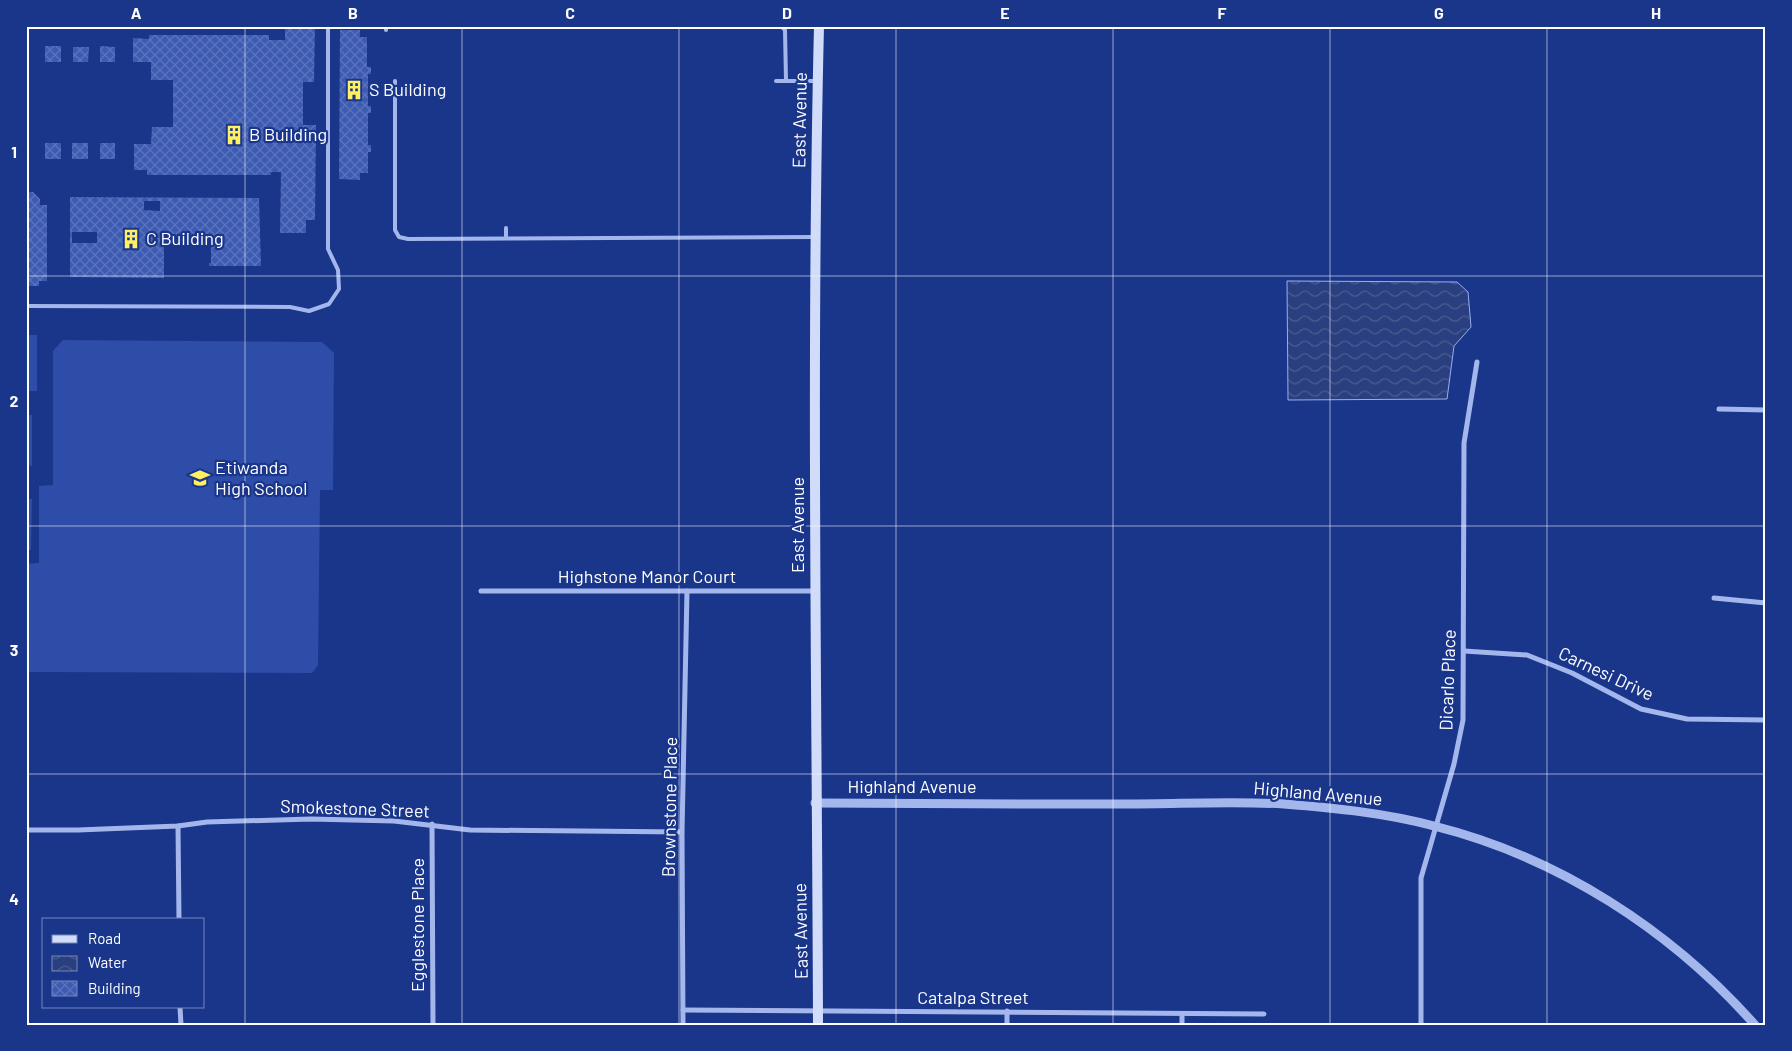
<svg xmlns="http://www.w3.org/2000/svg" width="1792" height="1051" viewBox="0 0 1792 1051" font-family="Barlow,sans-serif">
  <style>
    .pitch { fill: #2d4da9 }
    .water { fill: url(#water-waves); stroke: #97aff0 }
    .building { fill: url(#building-cross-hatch); fill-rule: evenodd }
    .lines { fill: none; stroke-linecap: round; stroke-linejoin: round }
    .service { stroke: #a4b7ed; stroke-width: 4 }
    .minor { stroke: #a4b7ed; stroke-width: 5 }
    .tertiary { stroke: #a4b7ed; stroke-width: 9 }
    .secondary { stroke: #d1dbfa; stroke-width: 10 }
    .grid { fill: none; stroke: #fff; stroke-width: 1; stroke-opacity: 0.55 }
    .labels { text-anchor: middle; stroke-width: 4.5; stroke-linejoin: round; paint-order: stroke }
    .poi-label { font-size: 18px; fill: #fff; stroke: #1a368b; text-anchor: start }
    .street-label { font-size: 18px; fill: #fff; stroke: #1a368b }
    .neatline { fill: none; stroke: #fff; stroke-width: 2 }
    .grid-label { font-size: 16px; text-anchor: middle; font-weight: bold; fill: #fff }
  </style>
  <defs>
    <pattern id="water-waves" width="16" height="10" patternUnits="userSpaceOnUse" patternTransform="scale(1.25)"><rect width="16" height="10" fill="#2a3f7f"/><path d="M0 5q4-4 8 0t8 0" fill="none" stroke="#4a5c92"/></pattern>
    <pattern id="building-cross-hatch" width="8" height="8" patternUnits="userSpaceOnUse" patternTransform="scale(1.25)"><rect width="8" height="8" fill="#3e5bb2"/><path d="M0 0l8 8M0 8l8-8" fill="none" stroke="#5b74be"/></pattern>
  </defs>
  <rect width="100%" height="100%" fill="#1a368b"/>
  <g class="pitch">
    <rect x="26" y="335" width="11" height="56"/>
    <path d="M63 340 322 342 334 353 333 490H320L318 665 312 673 26 672V564L39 563V486L53 485V351Z"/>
    <path d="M26 415H32V466L26 465Z"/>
    <path d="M26 499H32L31 550H26Z"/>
  </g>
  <path class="water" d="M1287 281 1457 282 1468 292 1471 327 1454 346 1447 399 1288 400Z"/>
  <g class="building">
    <path d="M285 26H315L314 82H303V125H316L315 220H306V233H280L281 172H271V175H147V170H134V144H151L152 127H173V80H151V62H133V38L149 39V35H269V40H285Z"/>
    <path d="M340 30H360V37H367V67H371V74H368V106H371V113H368V145H371V152H368V173H360V180L339 179Z"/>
    <rect x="45" y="46" width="16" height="16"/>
    <path d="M100 46 115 47V62H100Z"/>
    <path d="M73 47H89L88 62H73Z"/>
    <rect x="45" y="143" width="16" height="16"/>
    <rect x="72" y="143" width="16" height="16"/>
    <rect x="100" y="143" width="15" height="16"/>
    <path d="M26 192H33L40 199V205H47V281H39V286H26Z"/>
    <path d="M70 197 259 198 261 266H209V263H211V236H164V278L70 277ZM144 201H160V211L144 210ZM72 232H97V243H72Z"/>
  </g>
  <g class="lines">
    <g class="service">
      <path d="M386 26V30"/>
      <path d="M781 26 785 30 786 81H816"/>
      <path d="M395 81V230L399 237 408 239 815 237"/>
      <path d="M776 81H786"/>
      <path d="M506 228V238"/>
      <path d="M26 306 290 307 309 311 329 304 339 289 338 270 328 249V26"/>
    </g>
    <g class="minor">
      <path d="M1719 409 1766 410"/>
      <path d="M481 591H814"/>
      <path d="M1714 598 1766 603"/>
      <path d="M1464 651 1527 655 1572 673 1641 709 1687 719 1766 720"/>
      <path d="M432 824 433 1025"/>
      <path d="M178 826 179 920"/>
      <path d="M26 830H78L178 826 207 822 311 819 394 821 470 830 682 832"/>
      <path d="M180 1007 181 1025"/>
      <path d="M683 1010 1264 1014"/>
      <path d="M683 1025 682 832 687 591"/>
      <path d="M1007 1025V1011"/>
      <path d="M1182 1025V1014"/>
      <path d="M1421 1025V878L1454 764 1463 720 1464 443 1477 362"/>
    </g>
    <path class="tertiary" d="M815 803C919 804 1024 804 1128 804 1180 804 1233 801 1284 804 1334 808 1386 813 1434 826 1558 857 1671 930 1755 1025"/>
    <path class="secondary" d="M818 1025C817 692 811 359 819 26"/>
  </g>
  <path class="grid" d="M245 26V1025M462 26V1025M679 26V1025M896 26V1025M1113 26V1025M1330 26V1025M1547 26V1025M26 276H1766M26 526H1766M26 774H1766"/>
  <defs>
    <symbol id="building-bare" viewBox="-9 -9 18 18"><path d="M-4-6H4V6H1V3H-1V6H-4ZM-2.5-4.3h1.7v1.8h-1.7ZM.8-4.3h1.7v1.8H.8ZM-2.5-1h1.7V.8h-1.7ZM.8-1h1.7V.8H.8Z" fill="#fff061" stroke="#1a368b" stroke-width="2.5" paint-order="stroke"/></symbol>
    <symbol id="school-bare" viewBox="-9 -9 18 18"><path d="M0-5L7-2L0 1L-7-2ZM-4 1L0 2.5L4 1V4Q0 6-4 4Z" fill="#fff061" stroke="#1a368b" stroke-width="2.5" paint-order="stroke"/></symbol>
  </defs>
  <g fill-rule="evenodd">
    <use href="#building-bare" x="340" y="76" width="28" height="28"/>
    <use href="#building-bare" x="220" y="121" width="28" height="28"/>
    <use href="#building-bare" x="117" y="225" width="28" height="28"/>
    <use href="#school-bare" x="186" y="464" width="28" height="28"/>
  </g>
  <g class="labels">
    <g class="poi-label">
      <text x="369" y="96">S Building</text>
      <text x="249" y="141">B Building</text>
      <text x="146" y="245">C Building</text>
      <text x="215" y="474">Etiwanda<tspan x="215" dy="21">High School</tspan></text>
    </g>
    <g class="street-label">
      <text transform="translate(800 120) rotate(-89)" y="6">East Avenue</text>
      <text transform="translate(798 525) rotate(-90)" y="6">East Avenue</text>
      <text x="647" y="583">Highstone Manor Court</text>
      <text transform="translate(1606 674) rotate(25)" y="6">Carnesi Drive</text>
      <text transform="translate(1448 680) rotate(-88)" y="6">Dicarlo Place</text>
      <text x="912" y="793">Highland Avenue</text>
      <text transform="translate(1318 794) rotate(5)" y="6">Highland Avenue</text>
      <text transform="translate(670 807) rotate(-89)" y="6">Brownstone Place</text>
      <text transform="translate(355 809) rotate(2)" y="6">Smokestone Street</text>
      <text transform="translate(418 925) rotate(-90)" y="6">Egglestone Place</text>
      <text transform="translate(801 931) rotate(-91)" y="6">East Avenue</text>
      <text x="973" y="1004">Catalpa Street</text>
    </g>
  </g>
  <rect width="1792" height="1051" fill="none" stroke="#1a368b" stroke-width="55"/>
  <rect x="42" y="918" width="162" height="90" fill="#1a368b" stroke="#7686b9"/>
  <rect x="52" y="935" width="25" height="8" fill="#d1dbfa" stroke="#7686b9"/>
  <text x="88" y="944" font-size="15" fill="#ffffff">Road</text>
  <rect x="52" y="956" width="25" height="15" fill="url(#water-waves)" stroke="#7686b9"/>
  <text x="88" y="968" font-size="15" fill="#ffffff">Water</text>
  <rect x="52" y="981" width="25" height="15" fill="url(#building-cross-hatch)" stroke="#7686b9"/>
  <text x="88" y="994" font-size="15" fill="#ffffff">Building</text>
  <rect x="28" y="28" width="1736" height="996" class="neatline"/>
  <g class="grid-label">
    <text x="136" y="19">A</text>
    <text x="353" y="19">B</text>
    <text x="570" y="19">C</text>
    <text x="787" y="19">D</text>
    <text x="1005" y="19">E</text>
    <text x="1222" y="19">F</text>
    <text x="1439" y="19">G</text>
    <text x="1656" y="19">H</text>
    <text x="14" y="158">1</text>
    <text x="14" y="407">2</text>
    <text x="14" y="656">3</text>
    <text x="14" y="905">4</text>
  </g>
</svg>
